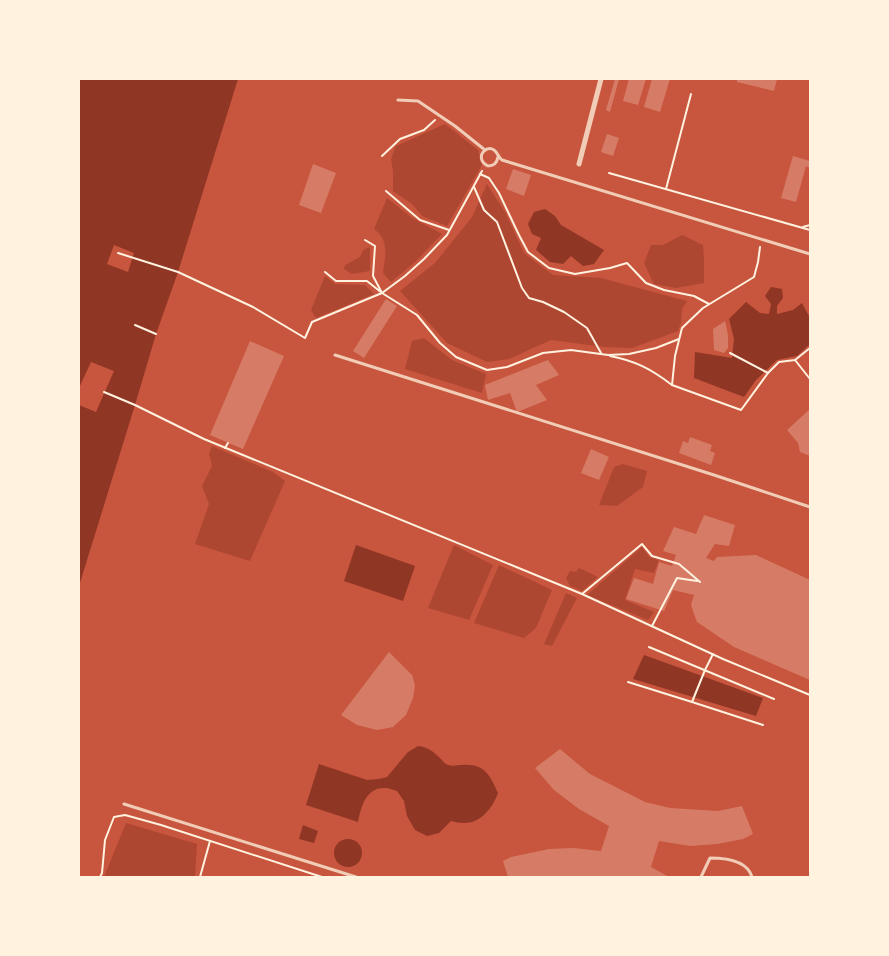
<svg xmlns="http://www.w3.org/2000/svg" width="889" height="956" viewBox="0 0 889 956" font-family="'PT Sans Narrow',sans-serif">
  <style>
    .green { fill: #ae4732 }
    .water { fill: #8f3625 }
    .pier { fill: #c8553d }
    .building { fill: #d67c66 }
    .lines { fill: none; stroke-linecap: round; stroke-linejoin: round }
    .path { stroke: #fff3e0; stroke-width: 2 }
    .service { stroke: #f1ccb7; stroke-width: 3 }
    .minor { stroke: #f1ccb7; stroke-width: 5 }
  </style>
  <rect width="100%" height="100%" fill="#c8553d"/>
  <g class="green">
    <path d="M445 124 478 150 482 165 447 226 422 216 412 204 393 191V171L391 159 396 146Z"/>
    <path d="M487 184 505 212 524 253 553 275 601 278 687 301 682 309 681 323 678 331 632 348 604 347 551 340 509 359 487 362 447 343 400 291 435 263 472 217Z"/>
    <path d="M387 198 411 217 442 234 415 262 391 282 383 273C385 257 390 240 374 229Z"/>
    <path d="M682 235 703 245 704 260V283L676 288 654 284 644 263 651 245H663Z"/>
    <path d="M370 247V271L352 274 344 269 345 265 360 257 363 250Z"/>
    <path d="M325 276 335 284 365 285 374 294 316 318 311 310Z"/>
    <path d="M424 338 452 360 486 374 482 393 405 369 412 341Z"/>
    <path d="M212 446 273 472 285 481 250 561 195 544 209 504 202 486 212 466 209 454Z"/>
    <path d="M623 464 647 471 643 487 617 506 599 505 614 467Z"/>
    <path d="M454 545 493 565 469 620 428 608Z"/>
    <path d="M642 547 649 557 659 560 654 573 635 569 625 600 654 612 648 620 587 595Z"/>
    <path d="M499 565 552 590 536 628 524 638 474 623Z"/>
    <path d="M579 568 598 577 582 591 570 586 566 578 570 571 576 572Z"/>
    <path d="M566 593 577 598 552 646 544 644Z"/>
    <path d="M126 823 197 844 195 877H104Z"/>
  </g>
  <g class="water">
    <path d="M79 79H238L178 272 156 334 135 405 79 586Z"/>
    <path d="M545 209 555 216 561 225 604 250 594 264 583 266 571 256 563 264 550 262 536 250 541 238 532 234 528 224 534 212Z"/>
    <path d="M771 287 782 289 783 298 777 306V314L793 310 802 303 810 318V344L797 356 777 360 756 380 744 397 694 378 695 352 732 358 734 339 729 319 746 302 760 313 769 314 771 304 765 296Z"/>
    <path d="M356 545 415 566 403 601 344 581Z"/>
    <path d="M644 655 763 698 756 716 633 679Z"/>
    <path d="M418 746C428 747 434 752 441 759 443 761 444 763 446 764 451 767 457 765 462 765 484 763 490 775 498 793 493 807 481 824 463 823 459 823 455 822 451 821L439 833 427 836 415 830 407 816 404 801 397 791C393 790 389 788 385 788 366 787 361 807 358 822L306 805 319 764 367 780 379 779 387 777 408 752Z"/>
    <path d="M303 825 318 831 314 843 299 839Z"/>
    <circle cx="348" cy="853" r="14"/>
  </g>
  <g class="pier">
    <path d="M114 245 134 253 128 272 107 264Z"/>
    <path d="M91 362 114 371 96 412 79 405V388Z"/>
  </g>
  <g class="building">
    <path d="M615 79H619L610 112 606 110Z"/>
    <path d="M629 79H646L638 105 623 101Z"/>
    <path d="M652 79H670L660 112 644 107Z"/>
    <path d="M737 79H777L774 91 737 82Z"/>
    <path d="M607 134 619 138 613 156 601 152Z"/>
    <path d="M793 156 810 161V168L806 166 796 202 781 198Z"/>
    <path d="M313 164 336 173 321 213 299 205Z"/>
    <path d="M513 169 531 175 524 196 506 189Z"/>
    <path d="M386 299 397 306 364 358 353 351Z"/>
    <path d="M725 321 728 335V348L724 353 714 350 713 329Z"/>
    <path d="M250 341 284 356 243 449 210 435Z"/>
    <path d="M548 360 559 375 536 385 547 400 517 412 510 393 488 400 485 385Z"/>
    <path d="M810 409V456L800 452 798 443 787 430Z"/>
    <path d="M690 437 712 445 710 451 715 453 711 465 679 453 683 441 688 443Z"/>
    <path d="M591 449 609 457 599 480 581 473Z"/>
    <path d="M704 515 735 525 729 546 715 544 706 558 714 561 717 557 756 555 810 580V680L734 647 697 622 691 605 694 595 673 590 664 611 626 599 634 578 653 584 659 562 672 566 676 555 663 551 674 527 696 534Z"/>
    <path d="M389 652 412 675 415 685 413 698 406 715 393 727 377 730 357 725 341 715Z"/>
    <path d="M560 749 590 774 645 802 670 808 718 811 742 806 753 834 743 839 717 844 690 846 659 841 651 867 669 877H508L503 861 511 857 549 849 574 848 601 851 609 826 579 809 554 790 535 768Z"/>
  </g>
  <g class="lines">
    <g class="path">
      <path d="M382 156 400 139 424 130 435 120"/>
      <path d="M609 173 810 230"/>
      <path d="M480 174 489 178 499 193 519 235 528 252 549 268 575 274 610 268 627 263 646 283 664 290 694 296 709 304"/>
      <path d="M474 187 484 210 497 222 522 288 529 298 543 302 564 312 587 328 601 353"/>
      <path d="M666 189 691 94"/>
      <path d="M386 191 420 220 449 230"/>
      <path d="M803 227 810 225"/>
      <path d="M760 247 758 262 754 277 703 308 682 328 675 356 672 385 741 410 768 373 779 362 795 360 810 348"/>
      <path d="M118 253 178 272 253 307 305 338 312 322 382 293 405 276 424 259 447 235 482 171"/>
      <path d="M325 272 336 281H367L382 293 373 276 375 246 365 240"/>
      <path d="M382 293 417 315 440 343 456 357 487 370 507 367 543 353 571 350 608 355 629 354 656 348 679 339"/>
      <path d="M135 325 156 334"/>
      <path d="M730 353 768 373"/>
      <path d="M610 356C636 361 651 369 672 385"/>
      <path d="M795 360 810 379"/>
      <path d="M104 392 135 405 204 439 582 594 642 544 652 556 679 564 700 582"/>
      <path d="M225 448 228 443"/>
      <path d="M582 594 723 659 810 695"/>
      <path d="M652 626 677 578 697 581"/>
      <path d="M649 647 774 699"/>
      <path d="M628 682 692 702 763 725"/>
      <path d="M692 702 705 670 713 654"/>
      <path d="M100 877 102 873 105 840 114 817 125 815 161 825 322 877"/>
      <path d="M200 877 210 841"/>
    </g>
    <g class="service">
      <path d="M398 100 418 101 455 126 485 150"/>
      <path d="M498 157C497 163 494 166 488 166 474 159 485 144 494 150 498 153 498 157 502 160L810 254"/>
      <path d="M335 355 714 475 810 507"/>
      <path d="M124 804 356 877"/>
      <path d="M701 877 710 858C725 858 747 860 752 877"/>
    </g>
    <path class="minor" d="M579 164 601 79"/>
  </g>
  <rect width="889" height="956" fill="none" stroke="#fff3e0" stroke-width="160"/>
</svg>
